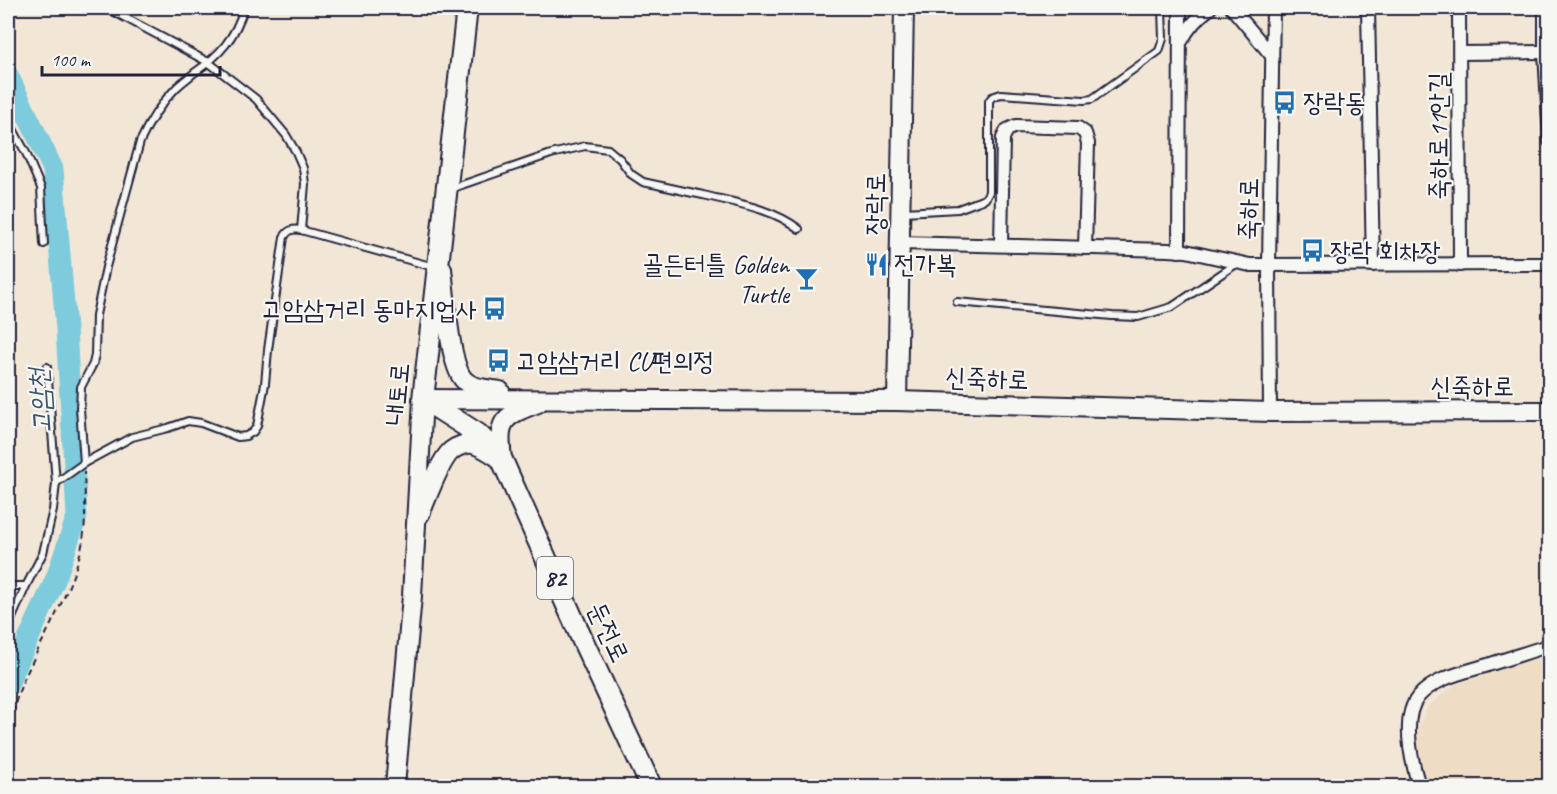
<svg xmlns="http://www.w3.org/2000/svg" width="1557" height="794" viewBox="0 0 1557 794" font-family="Caveat,'Poor Story',sans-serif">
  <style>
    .built { fill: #efdcc4 }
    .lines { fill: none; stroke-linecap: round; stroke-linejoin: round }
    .river { stroke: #7ecbdd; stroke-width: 21 }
    .lane-casing { stroke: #22223b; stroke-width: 10 }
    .street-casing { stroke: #22223b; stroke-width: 16 }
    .secondary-casing { stroke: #22223b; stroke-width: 22 }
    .primary-casing { stroke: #22223b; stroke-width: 24 }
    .path { stroke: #22223b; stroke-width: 2; stroke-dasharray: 6 4.5; stroke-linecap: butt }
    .lane { stroke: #f6f6f2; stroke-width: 6 }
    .street { stroke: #f6f6f2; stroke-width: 12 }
    .secondary { stroke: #f6f6f2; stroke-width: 18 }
    .primary { stroke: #f6f6f2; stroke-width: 20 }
    .labels { text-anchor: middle; stroke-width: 4.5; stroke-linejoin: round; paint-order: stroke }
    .shield { fill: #f6f6f2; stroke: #626272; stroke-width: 1.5 }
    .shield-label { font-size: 24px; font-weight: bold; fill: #22223b }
    .poi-label { font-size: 26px; fill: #22223b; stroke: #f6f6f2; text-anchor: start }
    .street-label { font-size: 26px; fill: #22223b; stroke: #f6f6f2 }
    .water-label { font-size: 27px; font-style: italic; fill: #3e556c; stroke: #f6f6f2 }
  </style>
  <rect width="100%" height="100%" fill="#f2e7d7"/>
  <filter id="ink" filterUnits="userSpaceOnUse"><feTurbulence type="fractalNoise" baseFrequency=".0167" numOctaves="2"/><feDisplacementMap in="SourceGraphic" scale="12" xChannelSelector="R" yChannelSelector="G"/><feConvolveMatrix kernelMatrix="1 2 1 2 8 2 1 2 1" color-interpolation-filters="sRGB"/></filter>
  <g filter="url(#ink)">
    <path class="built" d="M1549 655V786H1423L1418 758V729L1428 706 1456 684Z"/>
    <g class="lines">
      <path class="river" d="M8 75 53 169 66 329 77 516 56 578 8 684"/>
      <defs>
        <g id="lane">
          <path d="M8 120 26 153 41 188 44 244"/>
          <path d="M450 189 551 154 585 146 608 149 620 159 631 174 643 182C663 186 683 191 703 195 735 203 772 208 799 229"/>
          <path d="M904 212 958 209 985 199 989 192V101L992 97 1001 94 1084 100 1092 99 1159 51 1163 39 1162 8"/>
          <path d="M301 230 434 267"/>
          <path d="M957 302 1112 316 1138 317 1172 307 1236 264"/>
          <path d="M84 463 80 408 81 387 93 364 95 355 96 315 106 267 140 142C149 122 160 104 176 88 182 82 188 78 194 73 220 55 235 38 244 8"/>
          <path d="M56 483 84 463 132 437 168 428 188 421 201 423 238 437 246 436 253 432 257 426 265 384 268 350 284 237C289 229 293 229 301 230L305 184 303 168 296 152 286 135 256 99 208 62 107 8"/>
          <path d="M8 586H26L43 553 53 510 56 483 47 367"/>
          <path d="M8 627 26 586"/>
        </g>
        <g id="street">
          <path d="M1232 8 1272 56"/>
          <path d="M1368 8 1373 265"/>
          <path d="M1459 8 1460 265"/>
          <path d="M1545 8V52L1550 141"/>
          <path d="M1182 40C1189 26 1198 17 1210 8"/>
          <path d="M1460 53 1545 52"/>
          <path d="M900 243 1168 250 1186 251 1250 265 1550 264"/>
          <path d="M1001 245 1003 138 1007 130 1016 126 1078 128 1085 133 1088 143 1085 248"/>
          <path d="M1179 251 1180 8"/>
          <path d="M1270 412 1269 265 1273 8"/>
          <path d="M1419 786C1412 763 1401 718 1418 697 1434 678 1465 672 1488 665 1509 658 1529 652 1550 645"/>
        </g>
        <g id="secondary">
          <path d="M442 269C445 292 449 365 464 380 472 389 488 389 500 391"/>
          <path d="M897 401 904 8"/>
          <path d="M420 514C427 498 439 462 451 451 457 446 466 443 473 444 484 447 493 454 502 460 498 421 500 417 538 403"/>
          <path d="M395 786 412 596 423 399 897 401 1270 412 1550 411"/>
        </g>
        <path id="primary" d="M467 8 423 399 478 434 489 445 502 460 582 639 651 786"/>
      </defs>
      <use href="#lane" class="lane-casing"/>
      <use href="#street" class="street-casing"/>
      <use href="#secondary" class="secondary-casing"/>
      <use href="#primary" class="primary-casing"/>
      <path class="path" d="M13 786C10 760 9 730 15 705 19 687 28 671 36 654 53 620 72 586 81 550 87 525 85 497 84 472"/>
      <use href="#lane" class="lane"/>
      <use href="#street" class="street"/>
      <use href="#secondary" class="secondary"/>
      <use href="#primary" class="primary"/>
    </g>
  </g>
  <defs>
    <symbol id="bus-bare" viewBox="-9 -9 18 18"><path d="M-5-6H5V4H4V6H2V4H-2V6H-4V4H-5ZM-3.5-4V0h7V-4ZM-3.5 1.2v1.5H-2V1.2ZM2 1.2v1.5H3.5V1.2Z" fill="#1f6fb2" stroke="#f6f6f2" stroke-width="2.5" paint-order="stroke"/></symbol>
    <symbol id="restaurant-bare" viewBox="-9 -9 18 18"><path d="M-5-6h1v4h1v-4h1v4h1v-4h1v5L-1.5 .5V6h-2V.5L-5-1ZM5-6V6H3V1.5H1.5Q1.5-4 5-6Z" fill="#1f6fb2" stroke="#f6f6f2" stroke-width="2.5" paint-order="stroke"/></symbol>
    <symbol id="bar-bare" viewBox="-9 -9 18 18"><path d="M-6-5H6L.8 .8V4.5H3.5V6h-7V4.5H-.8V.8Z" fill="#1f6fb2" stroke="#f6f6f2" stroke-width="2.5" paint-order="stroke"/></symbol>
  </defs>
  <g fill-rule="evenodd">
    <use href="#bus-bare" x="1268" y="86" width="33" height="33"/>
    <use href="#bus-bare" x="1296" y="234" width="33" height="33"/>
    <use href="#restaurant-bare" x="860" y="248" width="33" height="33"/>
    <use href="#bar-bare" x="790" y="262" width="33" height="33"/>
    <use href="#bus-bare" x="478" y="292" width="33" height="33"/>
    <use href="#bus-bare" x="482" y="344" width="33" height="33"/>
  </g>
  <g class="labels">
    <rect class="shield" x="537" y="557" width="36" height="42" rx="4.5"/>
    <g class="shield-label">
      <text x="555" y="586">82</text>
    </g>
    <g class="poi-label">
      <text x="1303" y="111">장락동</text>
      <text x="1330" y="260">장락 회차장</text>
      <text x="789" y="273" text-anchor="end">골든터틀 Golden<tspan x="789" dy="30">Turtle</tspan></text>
      <text x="894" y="273">전가복</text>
      <text x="477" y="318" text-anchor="end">고암삼거리 동마지업사</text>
      <text x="516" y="370">고암삼거리 CU편의정</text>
    </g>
    <g class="street-label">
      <text transform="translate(1438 136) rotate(-90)" y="9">죽하로11안길</text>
      <text transform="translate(875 204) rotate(-89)" y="9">장락로</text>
      <text transform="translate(1248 209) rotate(-89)" y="9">죽하로</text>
      <text transform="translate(987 378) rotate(2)" y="9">신죽하로</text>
      <text x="1472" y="395">신죽하로</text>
      <text transform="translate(397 394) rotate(-85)" y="9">내토로</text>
      <text transform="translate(609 632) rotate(65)" y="9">둔전로</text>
    </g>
    <g class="water-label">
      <text transform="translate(40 401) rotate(-94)" y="9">고암천</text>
    </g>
  </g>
  <rect width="1557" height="794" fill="none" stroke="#f6f6f2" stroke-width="30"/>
  <rect x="15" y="15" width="1527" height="764" fill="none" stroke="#22223b" stroke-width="2" filter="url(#ink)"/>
  <path d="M42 66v9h178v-9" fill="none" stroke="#22223b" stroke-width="3"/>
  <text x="51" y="66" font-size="18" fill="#22223b" stroke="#f6f6f2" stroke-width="4.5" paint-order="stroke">100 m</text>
</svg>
